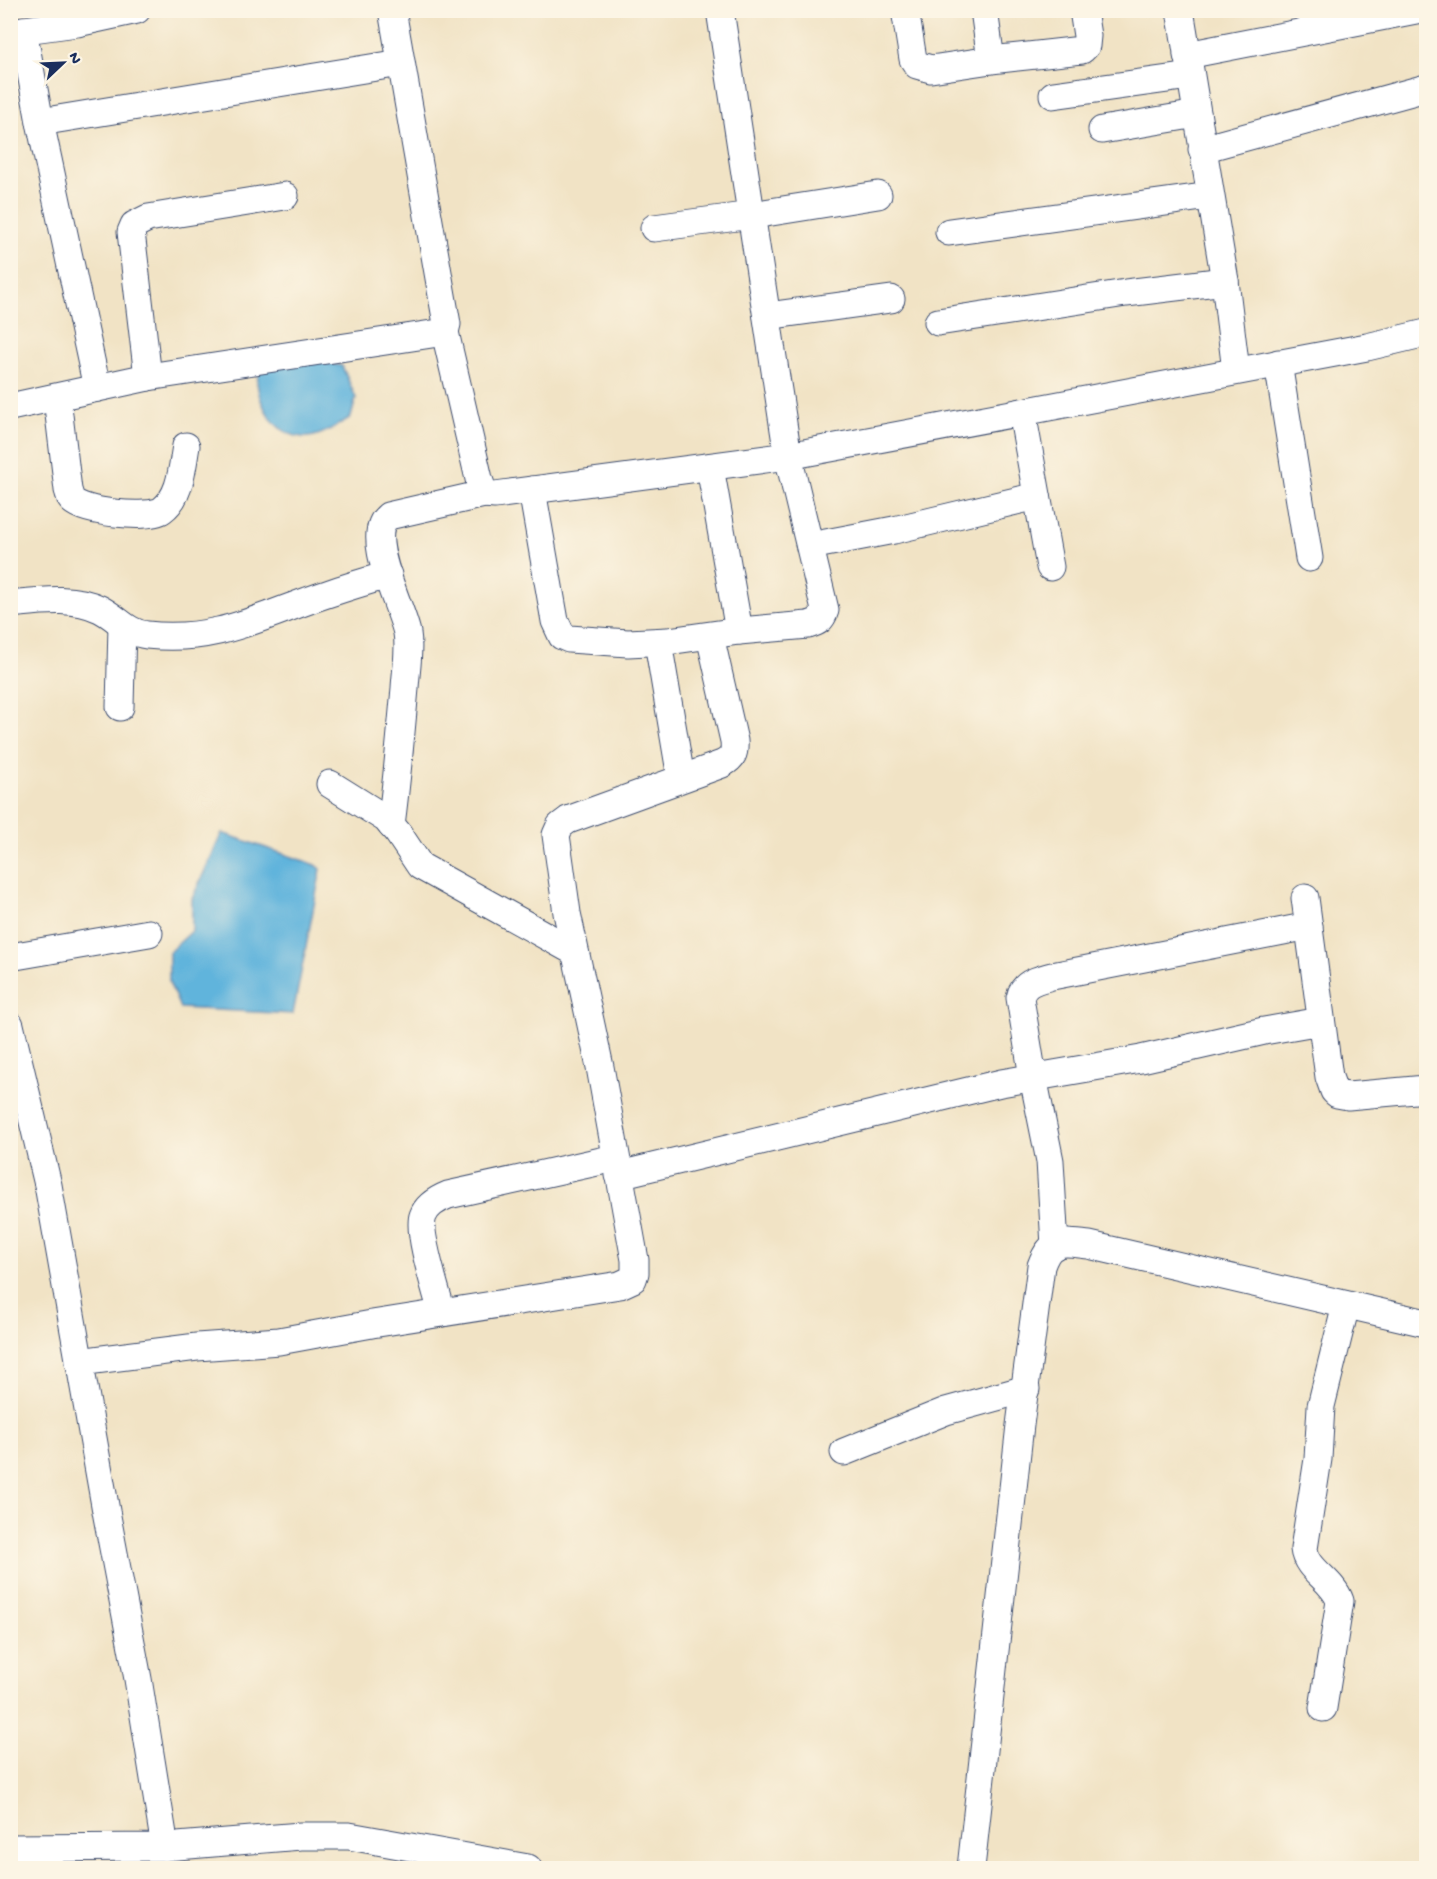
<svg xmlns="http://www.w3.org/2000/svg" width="1437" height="1879" viewBox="0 0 1437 1879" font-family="'Gochi Hand',sans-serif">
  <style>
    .water { fill: #61b4dc; stroke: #3e729d; stroke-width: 1.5 }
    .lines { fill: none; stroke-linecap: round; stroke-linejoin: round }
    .minor-casing { stroke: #3b4a6d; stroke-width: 29 }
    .minor { stroke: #fff; stroke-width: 27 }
  </style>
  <rect width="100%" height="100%" fill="#fcf5e5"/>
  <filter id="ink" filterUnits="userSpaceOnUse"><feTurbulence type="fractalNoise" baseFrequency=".0167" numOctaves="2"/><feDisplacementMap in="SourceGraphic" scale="12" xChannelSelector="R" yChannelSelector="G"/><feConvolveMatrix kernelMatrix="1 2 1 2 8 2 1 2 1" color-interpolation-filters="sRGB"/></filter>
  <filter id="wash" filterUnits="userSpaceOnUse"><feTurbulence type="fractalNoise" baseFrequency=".008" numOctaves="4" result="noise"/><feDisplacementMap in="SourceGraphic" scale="24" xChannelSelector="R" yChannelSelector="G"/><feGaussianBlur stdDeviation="1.35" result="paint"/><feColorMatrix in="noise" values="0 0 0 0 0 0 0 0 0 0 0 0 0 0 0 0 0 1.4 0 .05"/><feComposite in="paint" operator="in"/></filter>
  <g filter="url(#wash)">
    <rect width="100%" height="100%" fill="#f1e3c5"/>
    <g class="water">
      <path d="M300 357 342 366 356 398 351 417C339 424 318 439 303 437 276 435 260 408 257 383 257 378 260 371 262 365Z"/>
      <path d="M222 833 316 865 321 869 293 1014 180 1008 169 982V952L192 931V899Z"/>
    </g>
  </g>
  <g filter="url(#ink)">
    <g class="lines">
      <defs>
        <g id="minor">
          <path d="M905 10 913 59 917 65 931 69 991 60 1082 50 1086 46 1087 36 1083 10"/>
          <path d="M984 10 991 60"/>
          <path d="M1180 10 1225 281 1236 371"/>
          <path d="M23 30 40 122 97 388"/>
          <path d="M10 32 77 23 137 10"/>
          <path d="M1187 55 1416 10"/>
          <path d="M1053 95 1190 76"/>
          <path d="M40 122 401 63"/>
          <path d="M1102 130 1197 114"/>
          <path d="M1202 149 1426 88"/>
          <path d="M654 228 752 215 878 195"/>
          <path d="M949 232 1210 196"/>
          <path d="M767 316 891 299"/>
          <path d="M938 322 1126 293 1225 281"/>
          <path d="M445 332 479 479 484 494 495 495 788 456 1367 347 1426 333"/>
          <path d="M1278 363 1309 558"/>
          <path d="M148 377 131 232 134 225 148 218 285 196"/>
          <path d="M57 398 68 490C69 493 70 497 71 499 80 513 150 519 162 510 181 496 182 468 186 446"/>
          <path d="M10 407 148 377 445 332 447 324 392 10"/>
          <path d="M1022 412 1050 567"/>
          <path d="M710 467 739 631"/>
          <path d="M532 490 555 621 562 636 569 639 628 643 668 641 739 631 808 625C818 622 822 620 825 610L788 456 720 10"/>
          <path d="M810 546 894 530 1037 496"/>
          <path d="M10 604C41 601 72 596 100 609 118 618 127 633 147 635 217 643 263 615 327 594 347 587 367 581 388 575"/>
          <path d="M658 642 681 778"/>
          <path d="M120 707 122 625"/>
          <path d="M330 784 386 819 398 833 420 866 575 952"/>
          <path d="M391 825C397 779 401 734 405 688 406 670 410 650 407 633 402 607 363 536 388 516L484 494"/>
          <path d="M1305 898 1329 1077 1334 1091 1337 1094 1348 1096 1426 1089"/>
          <path d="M10 957 149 933"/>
          <path d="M10 1025 48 1185 106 1511 138 1679 165 1847"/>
          <path d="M619 1175 1001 1083 1141 1059 1264 1031 1321 1021"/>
          <path d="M1055 1246 1050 1161 1033 1077 1020 998C1023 982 1038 980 1052 976L1309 926"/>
          <path d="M442 1313C437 1293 417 1232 423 1216 427 1205 438 1199 448 1195L615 1158"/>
          <path d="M79 1362 197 1347 279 1341 372 1324 620 1285 633 1279 635 1273V1260L600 1067 567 913 556 835 560 826 568 820 722 764C733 758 735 753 734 741L710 636"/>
          <path d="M844 1452 946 1411 1026 1389"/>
          <path d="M1323 1708 1340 1601C1333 1580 1306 1570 1304 1549L1318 1459 1321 1406 1346 1305"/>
          <path d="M10 1848 165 1847 301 1836H349L528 1868"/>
          <path d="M971 1868 1020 1425 1041 1266C1051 1238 1062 1242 1089 1245L1426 1323"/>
        </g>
      </defs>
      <use href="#minor" class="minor-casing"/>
      <use href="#minor" class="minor"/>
    </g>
  </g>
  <rect width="1437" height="1879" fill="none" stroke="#fcf5e5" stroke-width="36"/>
  <g transform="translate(63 63) rotate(67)" stroke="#fcf5e5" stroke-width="4.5" paint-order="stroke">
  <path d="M0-4.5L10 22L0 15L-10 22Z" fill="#1b2f5e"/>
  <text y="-9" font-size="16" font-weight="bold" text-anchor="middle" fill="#1b2f5e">N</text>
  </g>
</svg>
